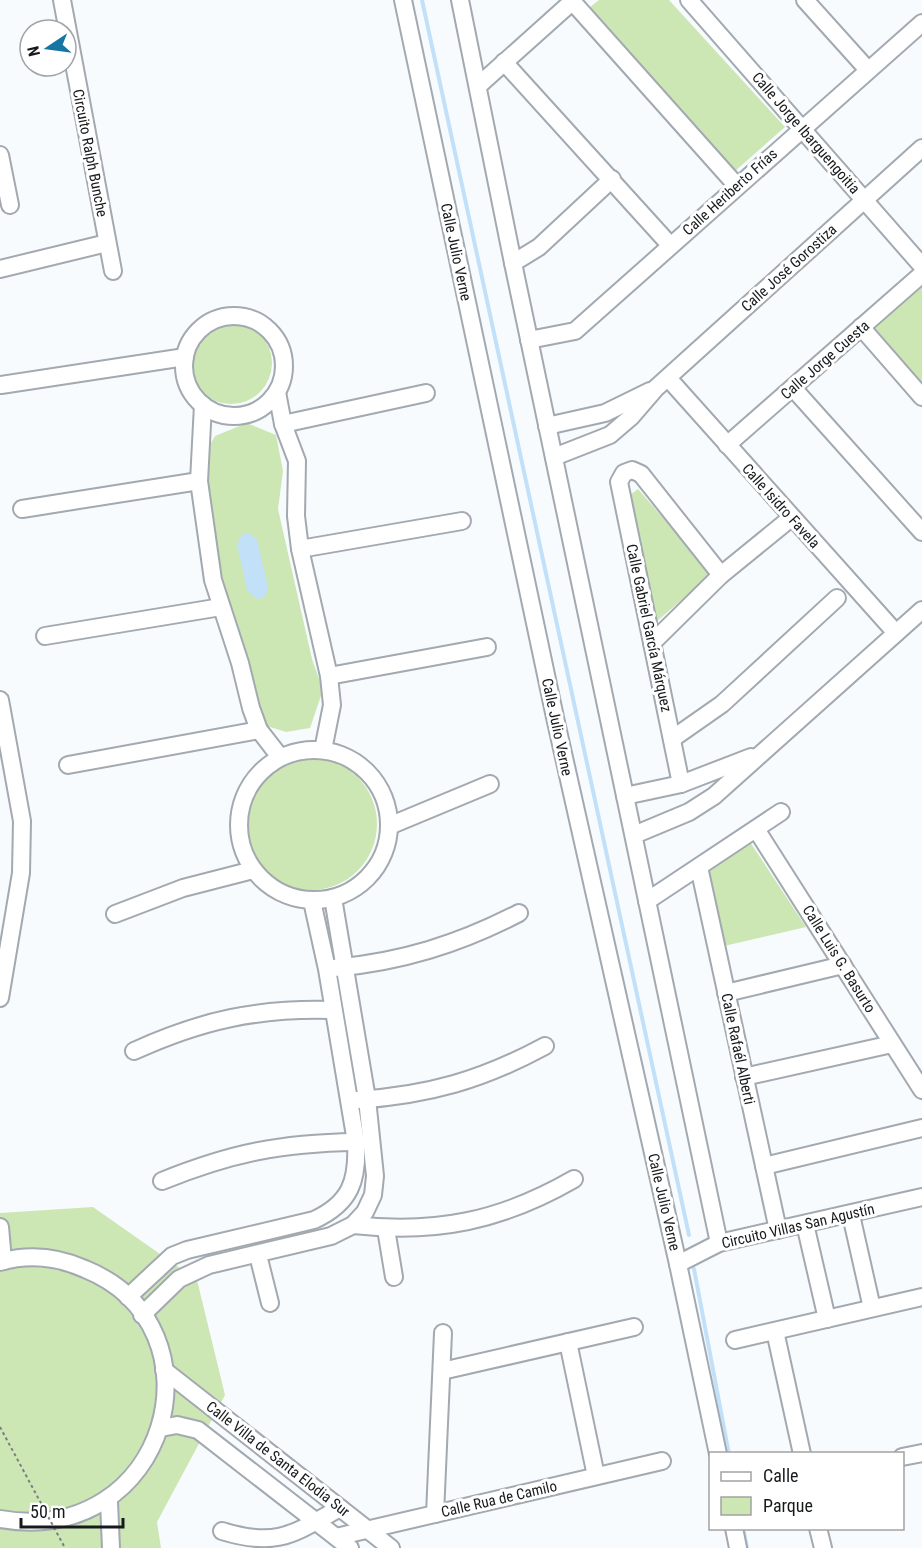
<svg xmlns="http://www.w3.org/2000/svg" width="922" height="1548" viewBox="0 0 922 1548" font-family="'Roboto Condensed',sans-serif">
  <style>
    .green { fill: #cce6b4 }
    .water { fill: #c2e1f9 }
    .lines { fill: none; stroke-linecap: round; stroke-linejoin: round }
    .stream { stroke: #c2e1f9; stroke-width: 4 }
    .minor-casing { stroke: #a2a9b0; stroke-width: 20 }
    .minor { stroke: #fff; stroke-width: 16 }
    .path-bridge { stroke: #7c7f82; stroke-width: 2; stroke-dasharray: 3 3; stroke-linecap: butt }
    .labels { text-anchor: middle; stroke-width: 6; stroke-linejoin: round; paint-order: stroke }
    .street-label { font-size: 15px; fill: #171a1c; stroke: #fff }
  </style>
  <rect width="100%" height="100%" fill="#f8fbfe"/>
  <g class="green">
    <path d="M599 0H669L785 127 734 172 590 7Z"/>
    <path d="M922 284V384L872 329Z"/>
    <circle cx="231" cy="363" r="41"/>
    <path d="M247 423 276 435 283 471 278 509 312 659 323 690 310 728 286 732 267 726 254 700 216 569 210 493 201 461 215 436Z"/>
    <path d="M638 489 712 574 657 621 652 618 626 498Z"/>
    <circle cx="311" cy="824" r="66"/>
    <path d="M750 842 806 927 724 946 708 867Z"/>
    <path d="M93 1207 197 1280 225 1395 157 1522 161 1548H0V1213Z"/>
  </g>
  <path class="water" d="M243 533H249L257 539 268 588 265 597 257 599 247 590 237 544Z"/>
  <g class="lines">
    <g class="stream">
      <path d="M422 0 689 1235"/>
      <path d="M694 1269 729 1454"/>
      <path d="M743 1528 747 1548"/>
    </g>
    <defs>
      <g id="minor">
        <path d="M62 0 113 271"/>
        <path d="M403 0 556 722 678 1264 718 1454"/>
        <path d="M460 0 513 263 719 1243"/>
        <path d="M571 0 737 186"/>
        <path d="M689 0 922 266"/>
        <path d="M805 0 868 70"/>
        <path d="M504 62 670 245"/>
        <path d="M478 86 574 0"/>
        <path d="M0 155 10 205"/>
        <path d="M513 263 539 247 612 179"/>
        <path d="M0 269 107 243"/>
        <circle cx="234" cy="366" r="50"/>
        <path d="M861 327 922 397"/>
        <path d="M529 340 575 331 922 23"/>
        <path d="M668 378 896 633"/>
        <path d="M1 385 185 357"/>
        <path d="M793 388 922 532"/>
        <path d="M277 392 283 424 297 461 296 516 300 549 329 676 332 705 323 750"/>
        <path d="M203 405 199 481 213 580 240 663 251 708 259 730 280 757"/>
        <path d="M283 424 426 393"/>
        <path d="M547 426 605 413 650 391"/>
        <path d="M727 445 922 274"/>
        <path d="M554 457 610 435 631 417 656 388 922 148"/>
        <path d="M22 509 199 481"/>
        <path d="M300 549 462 521"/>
        <path d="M45 636 221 607"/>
        <path d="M652 643 721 575 791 518"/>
        <path d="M329 676 487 647"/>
        <path d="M0 700 22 821 21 873 0 998"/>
        <path d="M672 739 722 704 837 598"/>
        <circle cx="314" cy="825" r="75"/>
        <path d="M68 765 259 730"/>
        <path d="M681 784 619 482 624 473 632 470 641 474 721 575"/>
        <path d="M625 796 681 784 751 757"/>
        <path d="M389 826 490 784"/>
        <path d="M756 829 922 1090"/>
        <path d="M634 835 689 812 714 796 922 610"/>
        <path d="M699 867 778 1230"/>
        <path d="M647 901 781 812"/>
        <path d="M115 914 183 888 253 870"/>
        <path d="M334 968C401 962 459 944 519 913"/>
        <path d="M726 993 843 965"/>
        <path d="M134 1051C202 1020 258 1008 332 1010"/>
        <path d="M744 1077 892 1044"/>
        <path d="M357 1100C429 1095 482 1080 545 1046"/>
        <path d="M764 1166 922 1128"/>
        <path d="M162 1181C231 1153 281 1143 356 1142"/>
        <path d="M851 1215 872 1308"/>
        <path d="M805 1224 827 1319"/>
        <path d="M353 1225C437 1234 501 1221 574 1179"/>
        <path d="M0 1227 3 1261"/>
        <path d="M386 1229 394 1277"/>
        <path d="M258 1255 270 1303"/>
        <path d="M0 1262C28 1254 58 1257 85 1269 228 1327 169 1548 0 1519"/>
        <path d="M678 1264 719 1243 922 1197"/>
        <path d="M128 1297 172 1256 187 1250 314 1220C351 1203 358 1180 356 1142L327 969 312 901"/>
        <path d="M142 1315 179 1279 209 1265 331 1236 353 1225 365 1212 373 1195 375 1176 367 1099 333 898"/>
        <path d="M775 1331 802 1454"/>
        <path d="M735 1340 922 1297"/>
        <path d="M568 1342 596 1476"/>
        <path d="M164 1370 391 1548"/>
        <path d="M442 1371 634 1327"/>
        <path d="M161 1428 177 1425 198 1430 350 1548"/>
        <path d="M902 1457 922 1453"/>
        <path d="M109 1502 111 1548"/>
        <path d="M435 1514 443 1333"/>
        <path d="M734 1528 738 1548"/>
        <path d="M818 1528 823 1548"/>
        <path d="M222 1531C277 1548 293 1534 340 1508"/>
        <path d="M336 1537 662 1461"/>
      </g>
    </defs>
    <use href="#minor" class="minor-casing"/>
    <use href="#minor" class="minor"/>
    <path class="path-bridge" d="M0 1427 65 1548"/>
  </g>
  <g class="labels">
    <g class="street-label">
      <text transform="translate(806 133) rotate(49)" y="5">Calle Jorge Ibarguengoitia</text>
      <text transform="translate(90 153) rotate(79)" y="5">Circuito Ralph Bunche</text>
      <text transform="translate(730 192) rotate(-42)" y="5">Calle Heriberto Frías</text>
      <text transform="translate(456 252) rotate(78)" y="5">Calle Julio Verne</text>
      <text transform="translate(789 268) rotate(-42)" y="5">Calle José Gorostiza</text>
      <text transform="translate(825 360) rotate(-41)" y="5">Calle Jorge Cuesta</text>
      <text transform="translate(781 506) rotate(48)" y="5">Calle Isidro Favela</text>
      <text transform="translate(649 628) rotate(78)" y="5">Calle Gabriel García Márquez</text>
      <text transform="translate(557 727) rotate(78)" y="5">Calle Julio Verne</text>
      <text transform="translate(839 959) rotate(58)" y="5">Calle Luis G. Basurto</text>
      <text transform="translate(738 1049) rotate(78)" y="5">Calle Rafaél Alberti</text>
      <text transform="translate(664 1202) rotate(77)" y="5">Calle Julio Verne</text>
      <text transform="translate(798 1226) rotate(-13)" y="5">Circuito Villas San Agustín</text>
      <text transform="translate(278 1459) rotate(38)" y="5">Calle Villa de Santa Elodia Sur</text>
      <text transform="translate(499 1499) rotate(-13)" y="5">Calle Rua de Camilo</text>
    </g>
  </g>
  <rect x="709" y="1452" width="195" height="78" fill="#ffffff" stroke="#a2a3a4" stroke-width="1.5"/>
  <rect x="721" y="1472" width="30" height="9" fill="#ffffff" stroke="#a2a3a4" stroke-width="1.5"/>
  <text x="763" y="1482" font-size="18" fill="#171a1c">Calle</text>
  <rect x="721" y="1497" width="30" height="18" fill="#cce6b4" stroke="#a2a3a4" stroke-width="1.5"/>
  <text x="763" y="1512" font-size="18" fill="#171a1c">Parque</text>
  <g transform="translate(48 48) rotate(257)"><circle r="28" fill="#ffffff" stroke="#a2a3a4" stroke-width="1.5"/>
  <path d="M0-4.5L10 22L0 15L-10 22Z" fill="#1676a3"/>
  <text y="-9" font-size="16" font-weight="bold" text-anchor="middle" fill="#171a1c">N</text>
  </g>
  <path d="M21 1518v9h102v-9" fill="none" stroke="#171a1c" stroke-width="3"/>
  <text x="30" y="1518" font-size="18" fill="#171a1c" stroke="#ffffff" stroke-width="4.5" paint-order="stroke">50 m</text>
</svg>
